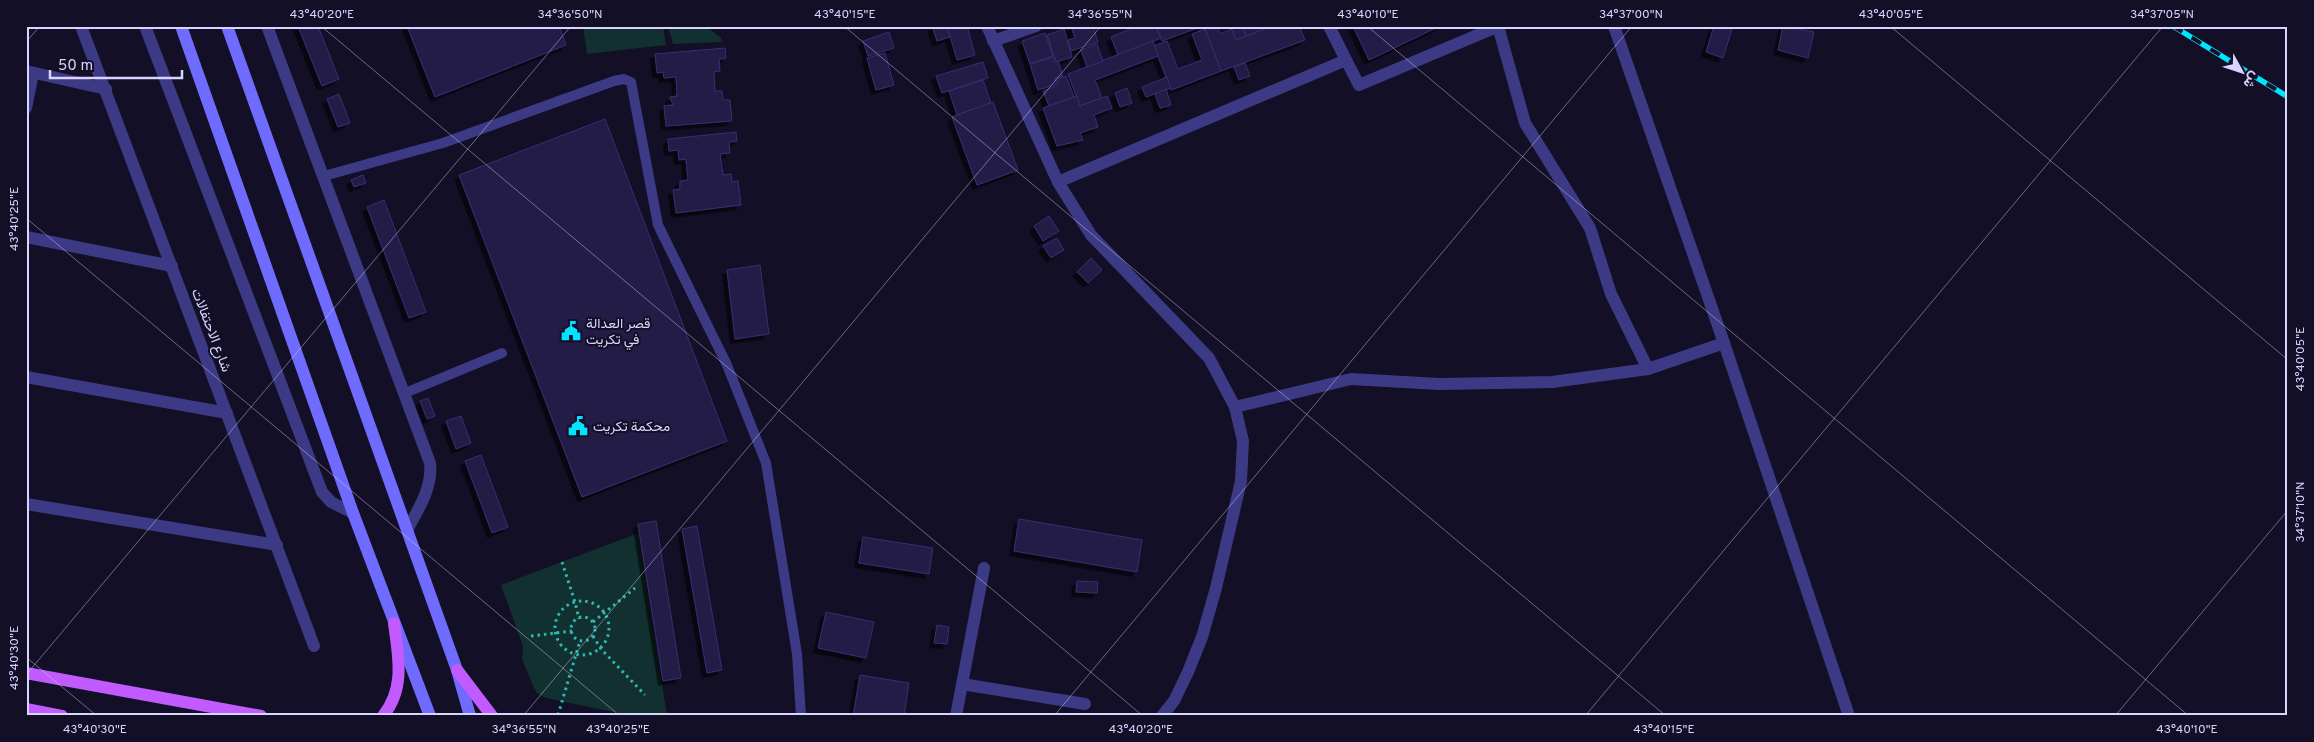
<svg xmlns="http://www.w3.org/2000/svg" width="2314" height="742" viewBox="0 0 2314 742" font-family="Overpass,Vazirmatn,sans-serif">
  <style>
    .green { fill: #12302f }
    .building { fill: #241b47; stroke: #3b2d73; filter: url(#shadow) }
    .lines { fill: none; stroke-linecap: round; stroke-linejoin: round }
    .path { stroke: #2fb8b0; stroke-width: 3; stroke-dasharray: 2.5 4; stroke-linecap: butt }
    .lane { stroke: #3d3a85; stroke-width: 10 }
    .street { stroke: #3d3a85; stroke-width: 12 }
    .secondary { stroke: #6f6bff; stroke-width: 12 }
    .primary { stroke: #c25bff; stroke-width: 12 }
    .rail-casing { stroke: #00e5ff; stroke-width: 5.5 }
    .rail { stroke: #130f26; stroke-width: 4; stroke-dasharray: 11; stroke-linecap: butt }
    .ticks { fill: none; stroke: #d9d4ff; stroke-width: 1; stroke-opacity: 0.45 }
    .labels { text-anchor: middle; stroke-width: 4; stroke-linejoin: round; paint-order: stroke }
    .poi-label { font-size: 14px; fill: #d9d4ff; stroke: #130f26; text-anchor: start }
    .street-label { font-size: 14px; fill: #d9d4ff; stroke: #130f26 }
    .neatline { fill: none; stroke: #d9d4ff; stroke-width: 2 }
    .ticks-label { font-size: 12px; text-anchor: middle; fill: #d9d4ff }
  </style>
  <defs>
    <filter id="shadow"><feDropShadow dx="-4.5" dy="4.5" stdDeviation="0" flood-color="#0009"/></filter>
  </defs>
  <rect width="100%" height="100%" fill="#130f26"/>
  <g class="green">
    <path d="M583 26H663L666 45 587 54Z"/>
    <path d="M668 26H706L721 38 722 42 673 44Z"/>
    <path d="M639 533 667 716H633L546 698 537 693 534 688 522 659 523 646 501 585Z"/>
  </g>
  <g class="building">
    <path d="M298 26H318L339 79 322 86Z"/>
    <path d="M407 26H559L566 45 435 97Z"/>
    <path d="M932 26H947L950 37 937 41Z"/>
    <path d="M947 26H967L975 55 957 60Z"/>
    <path d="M1071 26H1093L1098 42 1071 51 1068 40 1075 38Z"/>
    <path d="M1137 26H1156L1161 38 1118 55 1111 37Z"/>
    <path d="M1156 26H1203L1162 41Z"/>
    <path d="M1211 26H1217L1220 34 1232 29 1236 40 1272 26H1299L1305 40 1221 71 1205 29Z"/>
    <path d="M1230 26H1242L1246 36 1236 40Z"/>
    <path d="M1242 26H1272L1246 36Z"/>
    <path d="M1353 26H1440L1369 60Z"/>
    <path d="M1714 26H1733L1723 58 1706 52Z"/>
    <path d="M1783 26 1814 32 1808 58 1778 50Z"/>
    <path d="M1064 29 1072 57 1056 62 1047 35Z"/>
    <path d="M1205 29 1221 71 1171 90 1154 46 1167 41 1178 69 1202 60 1192 34Z"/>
    <path d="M889 32 894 48 868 56 863 41Z"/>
    <path d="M1045 33 1053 56 1030 64 1022 41Z"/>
    <path d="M1153 41 1158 56 1095 80 1102 98 1080 106 1068 74Z"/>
    <path d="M1097 44 1103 61 1087 67 1081 50Z"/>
    <path d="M725 48 726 58 719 59 720 71 714 72 715 91H722L723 100H730L732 121 666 126 664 106 673 105 670 97 677 96 676 77 664 78 663 72 657 73 655 54Z"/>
    <path d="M885 53 894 85 876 90 867 58Z"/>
    <path d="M1054 57 1056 62 1058 61 1063 76 1055 78 1057 84 1038 90 1030 64Z"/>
    <path d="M983 62 988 78 942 93 936 76Z"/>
    <path d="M1245 63 1250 76 1239 80 1234 67Z"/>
    <path d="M1066 76 1074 97 1049 106 1043 91 1059 85 1057 79Z"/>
    <path d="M1167 77 1171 88 1146 97 1142 87Z"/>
    <path d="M983 80 991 103 957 115 949 91Z"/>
    <path d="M1127 88 1132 103 1120 107 1115 93Z"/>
    <path d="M1166 89 1171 105 1160 108 1155 94Z"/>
    <path d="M339 94 350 123 338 127 327 99Z"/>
    <path d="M1077 96 1080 106 1107 96 1112 108 1094 115 1098 127 1080 133 1083 140 1057 146 1043 108Z"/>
    <path d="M993 102 1018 170 977 185 952 117Z"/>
    <path d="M605 119 727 441 582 497 459 175Z"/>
    <path d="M736 132 737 141 729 142 730 153 720 154 723 175 731 174 732 182 738 181 741 205 676 213 673 190 680 189V181L688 180 686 159 679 160 678 150 669 151 668 139Z"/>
    <path d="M363 175 366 183 354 187 351 180Z"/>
    <path d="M384 200 426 312 409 318 367 207Z"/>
    <path d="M1049 216 1059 231 1043 241 1034 226Z"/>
    <path d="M1057 238 1064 250 1051 258 1043 246Z"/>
    <path d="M1091 258 1102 270 1088 283 1077 272Z"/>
    <path d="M760 265 769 334 735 339 727 270Z"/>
    <path d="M428 398 435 416 427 419 420 401Z"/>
    <path d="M461 416 471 443 456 449 446 421Z"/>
    <path d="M481 455 508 527 492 533 465 461Z"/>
    <path d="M1019 519 1142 540 1137 572 1014 551Z"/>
    <path d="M656 521 681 678 663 681 638 524Z"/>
    <path d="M697 526 722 670 707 673 682 529Z"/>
    <path d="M863 537 933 548 929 574 859 563Z"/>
    <path d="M1077 581 1098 582 1097 593 1076 592Z"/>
    <path d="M826 612 874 622 866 658 818 648Z"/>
    <path d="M937 625 949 627 947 644 934 643Z"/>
    <path d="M860 675 909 683 904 716H853Z"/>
  </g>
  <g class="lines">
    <g class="path">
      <path d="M562 562 575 602 579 619"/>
      <circle cx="582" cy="628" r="27"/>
      <circle cx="583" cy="629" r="12"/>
      <path d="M593 622 635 588"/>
      <path d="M531 636 572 631"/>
      <path d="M593 636 601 649 645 695"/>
      <path d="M558 715 580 641"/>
    </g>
    <g class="lane">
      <path d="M324 176 443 143 614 81 624 79 631 82 658 225 727 365 766 463 797 654 801 716"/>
      <path d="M405 393 502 353"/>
    </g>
    <g class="street">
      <path d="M81 26 314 646"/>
      <path d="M145 26 322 492 331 502 353 513"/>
      <path d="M267 26 430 463C433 487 418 510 407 530"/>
      <path d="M987 26 1058 182 1091 235 1209 358 1235 407 1243 441 1241 481 1216 588 1202 637 1188 672 1174 701 1162 716"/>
      <path d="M1329 26 1346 60"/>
      <path d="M1498 26 1525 123 1590 228 1611 294 1648 369 1724 343"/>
      <path d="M1614 26 1724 343 1849 716"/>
      <path d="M993 41 1036 26"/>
      <path d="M26 71 106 89"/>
      <path d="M26 108 33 73"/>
      <path d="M1058 182 1346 60 1359 85 1499 26"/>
      <path d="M26 237 172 266"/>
      <path d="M26 377 227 413"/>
      <path d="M1235 407 1351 379 1439 384 1552 382 1648 369"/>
      <path d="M26 504 277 545"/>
      <path d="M962 684 1085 704"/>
      <path d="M956 716 984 568"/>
    </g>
    <g class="secondary">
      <path d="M181 26 353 513 430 716"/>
      <path d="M227 26 457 670 470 716"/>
    </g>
    <g class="primary">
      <path d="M457 670 492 716"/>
      <path d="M26 673 261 716"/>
      <path d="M26 709 62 716"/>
      <path d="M383 716C406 688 398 655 394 623"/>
    </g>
    <defs>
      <path id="rail" d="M2173 26 2288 97"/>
    </defs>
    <use href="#rail" class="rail-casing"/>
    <use href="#rail" class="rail"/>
  </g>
  <path class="ticks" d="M321 26 1143 716M844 26 1666 716M1367 26 2189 716M1890 26 2288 360M26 42 40 26M26 218 620 716M26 657 97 716M26 675 571 26M523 716 1101 26M1054 716 1632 26M1585 716 2163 26M2115 716 2288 510"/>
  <defs>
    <symbol id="civic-bare" viewBox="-9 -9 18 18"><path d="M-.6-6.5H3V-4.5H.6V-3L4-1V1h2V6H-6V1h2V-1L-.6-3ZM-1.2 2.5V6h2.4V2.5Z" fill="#00e5ff" stroke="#130f26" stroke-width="2.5" paint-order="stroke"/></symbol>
  </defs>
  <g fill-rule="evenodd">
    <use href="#civic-bare" x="557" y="317" width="28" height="28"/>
    <use href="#civic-bare" x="564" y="412" width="28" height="28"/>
  </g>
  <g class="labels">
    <g class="poi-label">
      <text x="586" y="328">قصر العدالة<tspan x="586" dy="16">في تكريت</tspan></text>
      <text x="593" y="431">محكمة تكريت</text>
    </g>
    <g class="street-label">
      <text transform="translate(212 330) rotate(69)" y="5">شارع الاحتفالات</text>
    </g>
  </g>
  <rect width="2314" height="742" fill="none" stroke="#130f26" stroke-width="55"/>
  <g transform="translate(2242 72) rotate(130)" stroke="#130f26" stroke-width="4" paint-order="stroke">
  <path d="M0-4L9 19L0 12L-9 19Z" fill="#d9d4ff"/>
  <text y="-8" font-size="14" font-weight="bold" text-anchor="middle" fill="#d9d4ff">ش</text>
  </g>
  <path d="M50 70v8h132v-8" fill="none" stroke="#d9d4ff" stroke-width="2.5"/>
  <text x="58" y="70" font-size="15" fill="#d9d4ff" stroke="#130f26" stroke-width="4" paint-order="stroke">50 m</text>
  <rect x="28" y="28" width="2258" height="686" class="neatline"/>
  <g class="ticks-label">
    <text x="322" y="18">43°40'20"E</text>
    <text x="570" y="18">34°36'50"N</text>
    <text x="845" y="18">43°40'15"E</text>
    <text x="1100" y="18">34°36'55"N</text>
    <text x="1368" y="18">43°40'10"E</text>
    <text x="1631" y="18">34°37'00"N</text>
    <text x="1891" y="18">43°40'05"E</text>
    <text x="2162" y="18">34°37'05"N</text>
    <text transform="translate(14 219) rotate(-90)" y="4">43°40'25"E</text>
    <text transform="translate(2300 359) rotate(-90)" y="4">43°40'05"E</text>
    <text transform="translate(2300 512) rotate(-90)" y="4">34°37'10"N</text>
    <text transform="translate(14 658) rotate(-90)" y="4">43°40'30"E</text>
    <text x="95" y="733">43°40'30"E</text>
    <text x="524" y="733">34°36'55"N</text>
    <text x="618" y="733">43°40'25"E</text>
    <text x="1141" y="733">43°40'20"E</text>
    <text x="1664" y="733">43°40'15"E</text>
    <text x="2187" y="733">43°40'10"E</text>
  </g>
</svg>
